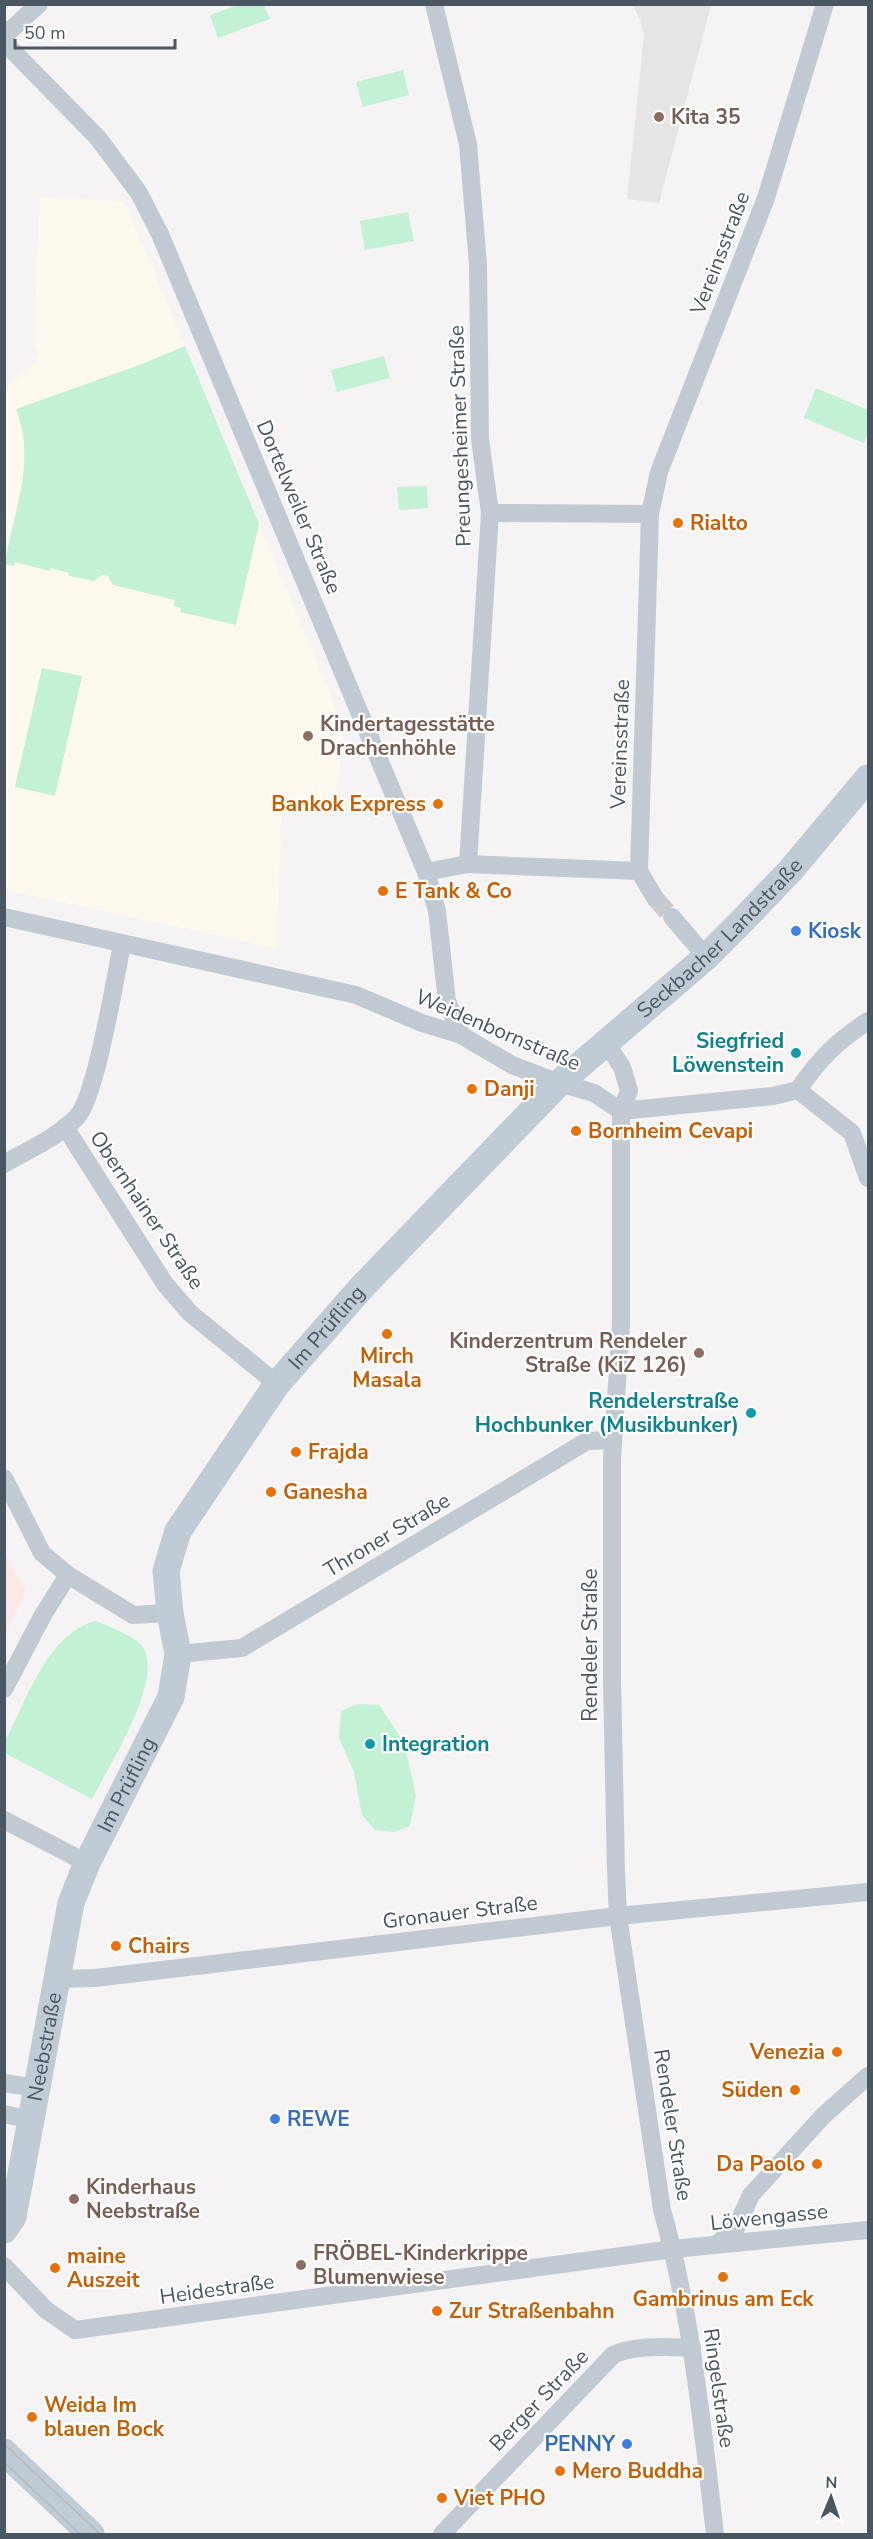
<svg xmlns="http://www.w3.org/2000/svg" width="873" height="2539" viewBox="0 0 873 2539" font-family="'Nunito Sans',sans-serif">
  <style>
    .commercial { fill: #fdf9ef }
    .education { fill: #e6e4e5 }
    .medical { fill: #fce8e6 }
    .green { fill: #c3f1d5 }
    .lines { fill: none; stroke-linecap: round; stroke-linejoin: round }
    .minor-tunnel { stroke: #caccce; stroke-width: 18; stroke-dasharray: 18 9; stroke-linecap: butt }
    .minor { stroke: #c1cad2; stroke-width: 18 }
    .secondary { stroke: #c1cbd6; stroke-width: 27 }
    .tram { stroke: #b5b8bd; stroke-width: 1.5 }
    .education-dot { fill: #8d6e63; stroke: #fff; stroke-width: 2 }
    .food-dot { fill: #e8710a; stroke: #fff; stroke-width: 2 }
    .shop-dot { fill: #3f7fe0; stroke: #fff; stroke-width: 2 }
    .culture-dot { fill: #0f9aa8; stroke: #fff; stroke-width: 2 }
    .labels { text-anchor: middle; stroke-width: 4.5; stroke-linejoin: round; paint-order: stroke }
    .education-label { font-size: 21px; font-weight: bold; fill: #785e54; stroke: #fff; text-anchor: start }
    .street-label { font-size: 21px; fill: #4a5661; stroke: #fff }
    .food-label { font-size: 21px; font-weight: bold; fill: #c56008; stroke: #fff; text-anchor: start }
    .shop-label { font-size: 21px; font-weight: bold; fill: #366cbe; stroke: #fff; text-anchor: start }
    .culture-label { font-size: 21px; font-weight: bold; fill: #0d838f; stroke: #fff; text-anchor: end }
  </style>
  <rect width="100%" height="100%" fill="#f5f3f3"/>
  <path class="commercial" d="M39 197 121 201 128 210 343 725 335 814 282 812 276 948 5 890V388L35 363 38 354 35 344Z"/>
  <path class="education" d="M633 5H711L659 203 627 199 644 36 640 20Z"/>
  <path class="medical" d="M5 1555 26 1591 5 1635H4Z"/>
  <g class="green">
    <path d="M238 5H264L270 19 218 38 210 15Z"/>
    <path d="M403 70 409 95 363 107 356 82Z"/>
    <path d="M408 212 414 241 365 250 360 221Z"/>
    <path d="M185 346 259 524 236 625 180 612 181 608 174 606 175 600 113 585 108 576 102 575 94 581 69 576V573L51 568 50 571 15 562 14 566 5 564C13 510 37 463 16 409L142 364Z"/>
    <path d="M384 356 390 378 337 392 331 370Z"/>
    <path d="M816 388 868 410V432L864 443 804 418Z"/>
    <path d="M427 486 428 508 399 510 397 487Z"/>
    <path d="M42 668 82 676 55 796 15 787Z"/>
    <path d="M96 1621C109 1627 127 1633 138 1642 172 1669 107 1769 92 1799L5 1753 4 1744C25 1703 48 1632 96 1621Z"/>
    <path d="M357 1704 379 1705 404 1742 416 1795 410 1826 395 1832 375 1830 362 1815 354 1772 339 1738 341 1711Z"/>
  </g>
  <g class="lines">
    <path class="minor-tunnel" d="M655 898 672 917"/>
    <g class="minor">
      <path d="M4 36 39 4"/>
      <path d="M4 42 98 138 139 193 160 234 426 872 437 911 447 1001 461 1035"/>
      <path d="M490 513 650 514 639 871 655 898"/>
      <path d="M650 514 659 472 766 198 825 4"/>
      <path d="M468 864 639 871"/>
      <path d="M426 872 468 864 490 513 480 439 478 265 468 144 434 4"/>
      <path d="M4 917 356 995 422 1023 461 1035 512 1065 559 1083 594 1093 621 1111 773 1096 798 1090"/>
      <path d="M672 917 706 957"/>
      <path d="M606 1043 622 1067 629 1091 621 1111V1324L612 1458V1680L616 1871 618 1916 662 2210C692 2316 702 2425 715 2534"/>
      <path d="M798 1090 852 1133 868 1178"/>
      <path d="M798 1090C820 1058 836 1042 868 1021"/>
      <path d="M65 1127 165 1284 190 1313 277 1384"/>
      <path d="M4 1164C28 1150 58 1137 77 1117 96 1097 115 978 122 945"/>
      <path d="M4 1478 42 1553 68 1575 133 1615 170 1613"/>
      <path d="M178 1654 242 1648 587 1441 613 1440"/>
      <path d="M4 1689 43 1615 68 1575"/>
      <path d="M4 1820 87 1863"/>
      <path d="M58 1979 95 1978 618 1916 868 1892"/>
      <path d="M4 2083 37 2088"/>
      <path d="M4 2114 31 2120"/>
      <path d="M717 2244 736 2228 751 2195 824 2115 868 2076"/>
      <path d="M4 2266 46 2310 75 2330 673 2249 868 2230"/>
      <path d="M442 2534 613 2355C636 2344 667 2348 692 2347"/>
    </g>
    <g class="secondary">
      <path id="s1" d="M4 2230 13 2217 71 1903 87 1863 171 1697 178 1654 170 1613 166 1571 178 1531 277 1384 362 1287 559 1083 706 957 744 919 790 871 868 778"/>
      <path d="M4 2452 91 2534"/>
    </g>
    <g class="tram">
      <path d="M4 2444 100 2534"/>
      <path d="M4 2462 80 2534"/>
    </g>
  </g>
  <g class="education-dot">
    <circle cx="659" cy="117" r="6"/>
    <circle cx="308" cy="736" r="6"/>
    <circle cx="699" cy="1353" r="6"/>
    <circle cx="74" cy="2199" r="6"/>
    <circle cx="301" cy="2265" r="6"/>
  </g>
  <g class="food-dot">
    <circle cx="678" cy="523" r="6"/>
    <circle cx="438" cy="804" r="6"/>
    <circle cx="383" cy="891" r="6"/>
    <circle cx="472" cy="1089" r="6"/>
    <circle cx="576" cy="1131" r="6"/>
    <circle cx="387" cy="1334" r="6"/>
    <circle cx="296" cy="1452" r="6"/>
    <circle cx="271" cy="1492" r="6"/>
    <circle cx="116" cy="1946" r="6"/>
    <circle cx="837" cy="2052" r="6"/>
    <circle cx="795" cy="2090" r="6"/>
    <circle cx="817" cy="2164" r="6"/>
    <circle cx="55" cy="2268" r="6"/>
    <circle cx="723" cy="2277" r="6"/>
    <circle cx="437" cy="2311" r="6"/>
    <circle cx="32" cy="2417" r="6"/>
    <circle cx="560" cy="2471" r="6"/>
    <circle cx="442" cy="2498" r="6"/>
  </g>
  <g class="shop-dot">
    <circle cx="796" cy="931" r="6"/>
    <circle cx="275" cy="2119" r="6"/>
    <circle cx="627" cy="2444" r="6"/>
  </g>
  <g class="culture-dot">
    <circle cx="796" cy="1053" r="6"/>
    <circle cx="751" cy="1413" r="6"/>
    <circle cx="370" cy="1744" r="6"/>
  </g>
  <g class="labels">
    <g class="education-label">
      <text x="671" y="124">Kita 35</text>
      <text x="320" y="731">Kindertagesstätte<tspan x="320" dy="24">Drachenhöhle</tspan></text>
      <text x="687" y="1348" text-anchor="end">Kinderzentrum Rendeler<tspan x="687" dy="24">Straße (KiZ 126)</tspan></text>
      <text x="86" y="2194">Kinderhaus<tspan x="86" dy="24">Neebstraße</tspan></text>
      <text x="313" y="2260">FRÖBEL-Kinderkrippe<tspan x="313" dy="24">Blumenwiese</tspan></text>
    </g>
    <g class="street-label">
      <text transform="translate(720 253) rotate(-69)" y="7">Vereinsstraße</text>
      <text transform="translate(460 436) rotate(-92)" y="7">Preungesheimer Straße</text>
      <text transform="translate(299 507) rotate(67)" y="7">Dortelweiler Straße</text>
      <text transform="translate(620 744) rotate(-88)" y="7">Vereinsstraße</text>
      <text dy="7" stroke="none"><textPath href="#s1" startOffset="1540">Seckbacher Landstraße</textPath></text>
      <text transform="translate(498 1030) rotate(23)" y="7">Weidenbornstraße</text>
      <text transform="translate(147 1210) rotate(56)" y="7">Obernhainer Straße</text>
      <text dy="7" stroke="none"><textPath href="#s1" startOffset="986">Im Prüfling</textPath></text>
      <text transform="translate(387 1535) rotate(-31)" y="7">Throner Straße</text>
      <text transform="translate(590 1645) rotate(-90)" y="7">Rendeler Straße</text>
      <text dy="7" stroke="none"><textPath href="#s1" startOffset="466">Im Prüfling</textPath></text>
      <text transform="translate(460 1912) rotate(-7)" y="7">Gronauer Straße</text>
      <text dy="7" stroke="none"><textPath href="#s1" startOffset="189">Neebstraße</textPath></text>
      <text transform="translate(673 2125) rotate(81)" y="7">Rendeler Straße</text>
      <text transform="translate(769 2217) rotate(-6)" y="7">Löwengasse</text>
      <text transform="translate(217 2289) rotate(-8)" y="7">Heidestraße</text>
      <text transform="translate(719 2388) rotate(82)" y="7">Ringelstraße</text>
      <text transform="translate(539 2400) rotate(-46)" y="7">Berger Straße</text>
    </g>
    <g class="food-label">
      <text x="690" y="530">Rialto</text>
      <text x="426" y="811" text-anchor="end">Bankok Express</text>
      <text x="395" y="898">E Tank &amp; Co</text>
      <text x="484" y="1096">Danji</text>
      <text x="588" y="1138">Bornheim Cevapi</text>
      <text x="387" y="1363" text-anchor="middle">Mirch<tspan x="387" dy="24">Masala</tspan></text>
      <text x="308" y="1459">Frajda</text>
      <text x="283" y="1499">Ganesha</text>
      <text x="128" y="1953">Chairs</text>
      <text x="825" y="2059" text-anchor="end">Venezia</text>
      <text x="783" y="2097" text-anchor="end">Süden</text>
      <text x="805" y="2171" text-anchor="end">Da Paolo</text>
      <text x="67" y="2263">maine<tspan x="67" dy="24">Auszeit</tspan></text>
      <text x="723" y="2306" text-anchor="middle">Gambrinus am Eck</text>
      <text x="449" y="2318">Zur Straßenbahn</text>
      <text x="44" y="2412">Weida Im<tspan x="44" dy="24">blauen Bock</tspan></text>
      <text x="572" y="2478">Mero Buddha</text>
      <text x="454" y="2505">Viet PHO</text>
    </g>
    <g class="shop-label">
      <text x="808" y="938">Kiosk</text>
      <text x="287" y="2126">REWE</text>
      <text x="615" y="2451" text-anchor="end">PENNY</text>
    </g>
    <g class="culture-label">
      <text x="784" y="1048">Siegfried<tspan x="784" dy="24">Löwenstein</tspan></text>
      <text x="739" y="1408">Rendelerstraße<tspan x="739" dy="24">Hochbunker (Musikbunker)</tspan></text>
      <text x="382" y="1751" text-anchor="start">Integration</text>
    </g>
  </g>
  <rect width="873" height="2539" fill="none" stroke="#4a5661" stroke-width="12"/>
  <g transform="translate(831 2497) rotate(2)" stroke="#ffffff" stroke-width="4.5" paint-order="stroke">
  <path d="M0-4.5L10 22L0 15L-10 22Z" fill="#4a5661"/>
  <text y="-9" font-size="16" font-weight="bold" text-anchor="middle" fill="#4a5661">N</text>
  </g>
  <path d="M15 39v9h160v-9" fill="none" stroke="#4a5661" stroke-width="3"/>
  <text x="24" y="39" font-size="18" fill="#4a5661" stroke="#ffffff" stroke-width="4.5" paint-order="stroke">50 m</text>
</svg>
